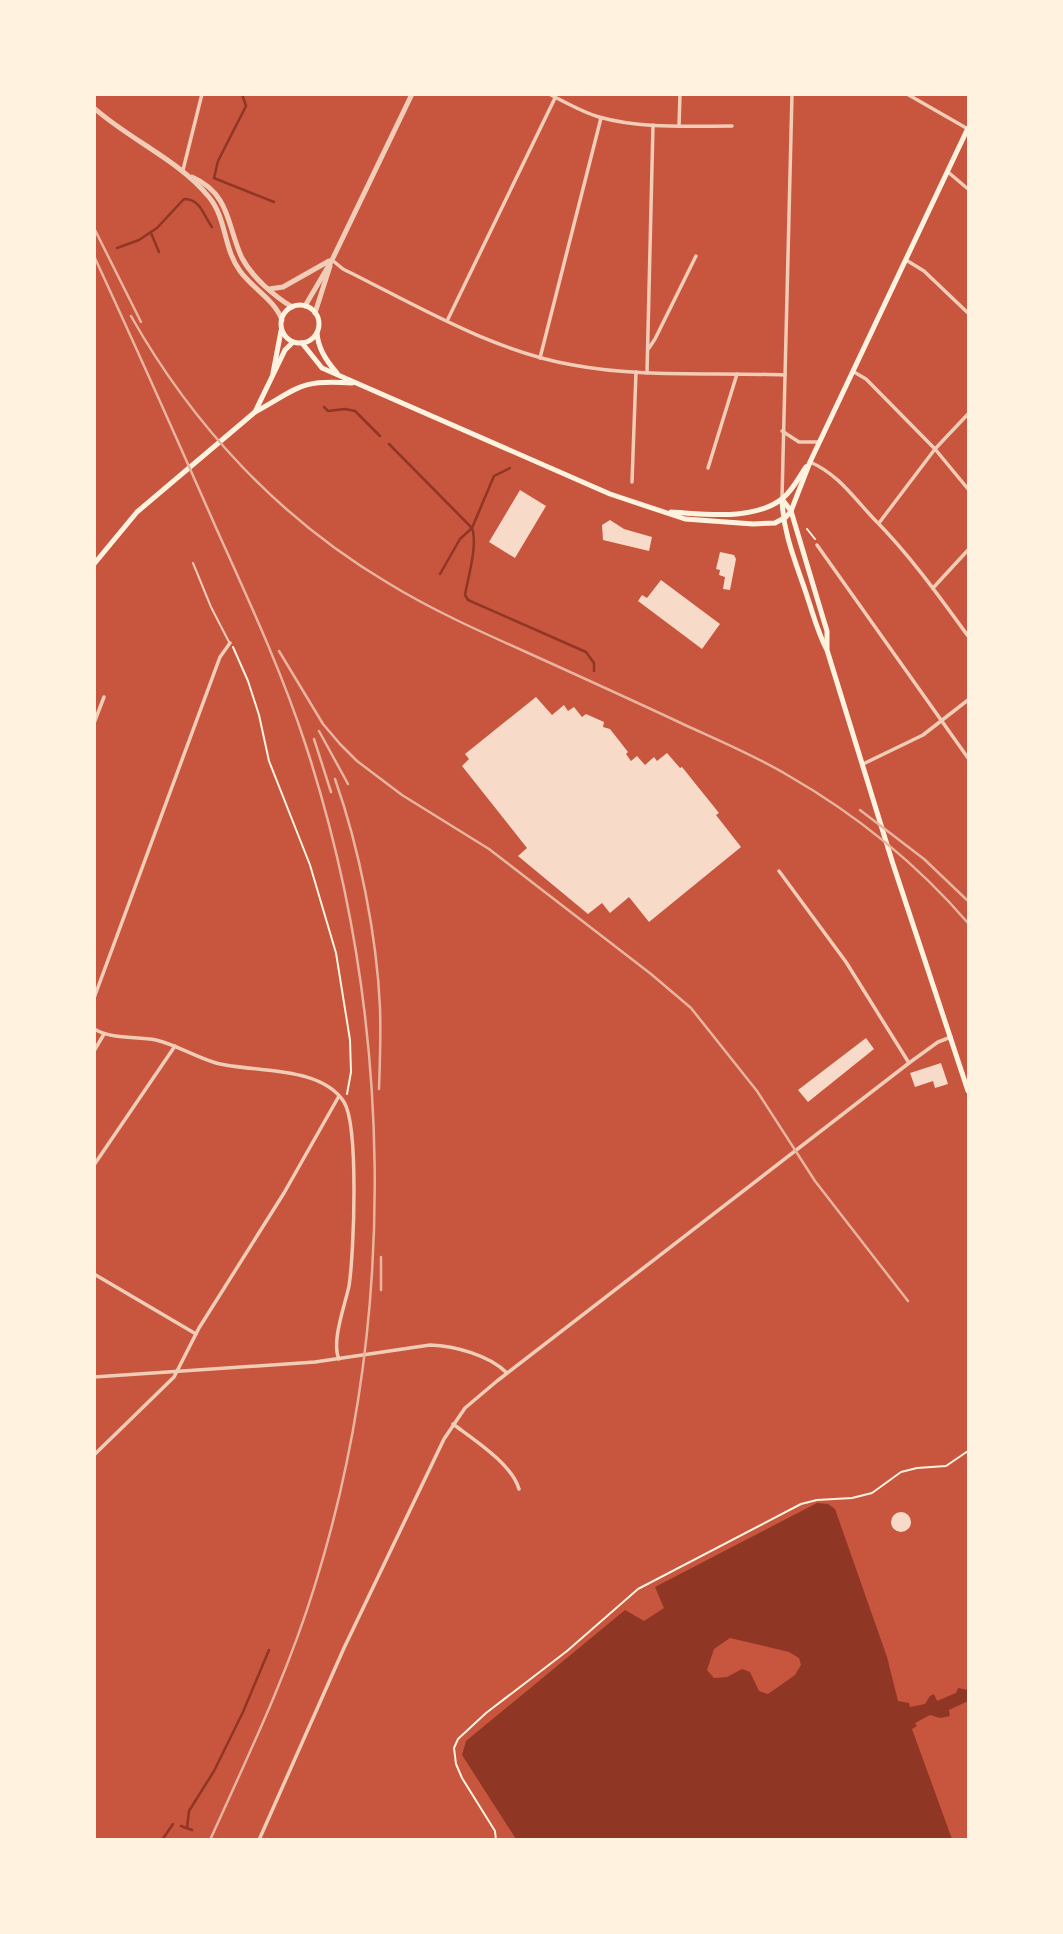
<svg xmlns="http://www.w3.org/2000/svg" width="1063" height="1934" viewBox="0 0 1063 1934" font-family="Barlow,sans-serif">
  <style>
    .water { fill: #8f3625; fill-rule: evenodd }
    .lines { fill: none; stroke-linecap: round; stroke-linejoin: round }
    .stream { stroke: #8f3625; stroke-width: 2.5 }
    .building { fill: #f7dbc8 }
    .path { stroke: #fff3e0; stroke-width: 2 }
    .service { stroke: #f1ccb7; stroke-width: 2 }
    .minor { stroke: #f1ccb7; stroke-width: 3.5 }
    .tertiary { stroke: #f1ccb7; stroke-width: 5 }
    .secondary { stroke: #fff3e0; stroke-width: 5 }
    .rail { stroke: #e9b49f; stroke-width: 2.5 }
  </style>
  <rect width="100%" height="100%" fill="#c8553d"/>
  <path class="water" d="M817 1503 828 1504 835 1509 887 1657 898 1701 909 1703 910 1707 925 1704 930 1696 934 1694 937 1701 956 1693 958 1688 968 1690V1701L949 1710 950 1716 940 1718 930 1715 915 1723 917 1726 912 1729 952 1839H516L462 1755 466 1741 625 1610 644 1621 664 1608 655 1587ZM730 1638 789 1652 799 1658 801 1665 795 1675 768 1694 759 1691 750 1672 742 1669 727 1677 714 1678 707 1670 714 1649Z"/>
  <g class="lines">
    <g class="stream">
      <path d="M242 94 246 106 218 161 214 178 274 202"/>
      <path d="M151 233 159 252"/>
      <path d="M117 248 139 240 157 228 184 199C201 199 203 215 212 227"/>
      <path d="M324 407 328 411 345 409 355 411 380 436"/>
      <path d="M389 444 472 528C478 544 468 578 465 595L468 600 586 652 594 663V671"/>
      <path d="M440 574 460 539 472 528 494 476 510 468"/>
      <path d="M181 1826 192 1830"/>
      <path d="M187 1828 189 1811 214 1771 243 1712 269 1650"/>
      <path d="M162 1840 173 1824"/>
    </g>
  </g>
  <g class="building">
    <path d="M520 490 546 506 515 558 489 542Z"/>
    <path d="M610 520 624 529 652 537 649 551 603 540 602 525Z"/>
    <path d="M720 552 734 555 736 559 730 590 723 589 725 577 719 575 720 570 716 569Z"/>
    <path d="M661 580 720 624 702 649 638 601 642 595 647 598Z"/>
    <path d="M536 697 552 715 564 705 568 711 574 707 582 717 586 714 604 722 603 727 610 729 628 752 626 754 631 761 637 756 645 765 654 757 657 761 667 753 680 768 682 767 719 813 716 815 741 847 649 922 629 897 610 913 602 903 588 914 518 856 527 848 462 766 469 759 465 754Z"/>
    <path d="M866 1038 874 1049 808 1102 798 1090Z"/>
    <path d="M941 1063 948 1084 935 1088 933 1081 915 1087 910 1073Z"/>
    <circle cx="901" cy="1522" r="10"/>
  </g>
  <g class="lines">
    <g class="path">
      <path d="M807 529 815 539"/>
      <path d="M233 647 248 681 259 715 269 761 310 865 336 953 350 1040 351 1072 347 1094"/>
      <path d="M496 1840 495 1831 462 1778 456 1764 454 1748 458 1739 486 1713 567 1651 638 1589 801 1504 817 1500 852 1498 872 1493 901 1472 917 1468 946 1466 968 1451"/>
    </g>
    <path class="service" d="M193 563 211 607 229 642"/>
    <g class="minor">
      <path d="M549 94C565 102 582 112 599 117 641 129 688 126 732 126"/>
      <path d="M907 94 968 129"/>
      <path d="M679 126 680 94"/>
      <path d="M183 170 202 94"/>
      <path d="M948 172 968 189"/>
      <path d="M332 260 343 269C416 305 492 351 573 365 642 378 714 372 785 375"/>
      <path d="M906 260 924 271 968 313"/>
      <path d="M448 319 555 98"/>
      <path d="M649 348 655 339 696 256"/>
      <path d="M540 358 601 118"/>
      <path d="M854 372 866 379 935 449 968 489"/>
      <path d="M647 373 653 125"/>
      <path d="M782 431 799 442H819"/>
      <path d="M810 462C838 474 854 498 874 519 909 554 939 596 968 636"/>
      <path d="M708 468 737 374"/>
      <path d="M632 482 636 372"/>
      <path d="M782 498 792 94"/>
      <path d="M879 523 935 449 968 414"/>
      <path d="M817 545 968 758"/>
      <path d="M933 588 968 550"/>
      <path d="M94 723 104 697"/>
      <path d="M863 764 923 735 968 700"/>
      <path d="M779 871 846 962 909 1063"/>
      <path d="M94 998 220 657 230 643"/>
      <path d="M94 1029C114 1040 135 1036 156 1040 177 1045 195 1057 216 1063 254 1073 320 1065 344 1102 359 1126 354 1254 349 1286 345 1305 331 1342 339 1359"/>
      <path d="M94 1051 104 1034"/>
      <path d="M94 1165 175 1046"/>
      <path d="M94 1274 196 1334"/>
      <path d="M94 1377 315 1362 430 1345C455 1346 489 1355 507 1373"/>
      <path d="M453 1424C473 1439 512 1464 519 1489"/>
      <path d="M94 1455 174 1377 199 1328 284 1193 339 1096"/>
      <path d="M259 1840 344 1648 444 1439 465 1408 497 1381 909 1063 938 1042 951 1037"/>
    </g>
    <g class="tertiary">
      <path d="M94 108C130 140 179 160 209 197 227 219 223 248 240 271 252 288 275 300 282 320"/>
      <path d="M192 177C231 194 227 227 242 258 252 277 274 296 292 307"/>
      <path d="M269 289 283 287 329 261"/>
      <path d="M305 306 332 260 412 94"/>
      <path d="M315 313 330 266"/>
    </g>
    <g class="secondary">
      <circle cx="300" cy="324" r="19"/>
      <path d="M317 333C318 349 327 362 337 373"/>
      <path d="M302 343 322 368 610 494 685 519 753 524 775 523 786 517 791 511 810 462 968 128"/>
      <path d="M273 373 281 331"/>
      <path d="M255 412C299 388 299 379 352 383"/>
      <path d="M782 499C783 535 797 565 808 599 814 617 818 633 827 650L893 864 968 1091"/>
      <path d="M782 499 791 511 823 618 827 631V648"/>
      <path d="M671 512C706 514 755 521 783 498 793 490 799 477 806 467"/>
      <path d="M94 564 137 512 255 412 285 350 293 342"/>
    </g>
    <g class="rail">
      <path d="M94 228 141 322"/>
      <path d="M94 256C136 347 177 439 217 530 249 601 282 672 306 746 393 1014 399 1315 315 1585 288 1673 248 1756 210 1840"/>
      <path d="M131 316C193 426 280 519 388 583 432 610 479 631 526 652 579 676 632 700 685 725 720 741 756 756 789 776 857 815 917 864 968 923"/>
      <path d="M279 651 323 724 340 744 357 761 402 795 489 849 651 974 691 1008 757 1091 815 1181 908 1301"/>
      <path d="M319 731 348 784"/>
      <path d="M314 739 331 792"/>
      <path d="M335 779C359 847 377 936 380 1008 381 1035 380 1062 379 1089"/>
      <path d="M860 810 924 859 968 901"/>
      <path d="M381 1290V1257"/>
    </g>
  </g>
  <rect width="1063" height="1934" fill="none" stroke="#fff3e0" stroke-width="192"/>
</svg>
